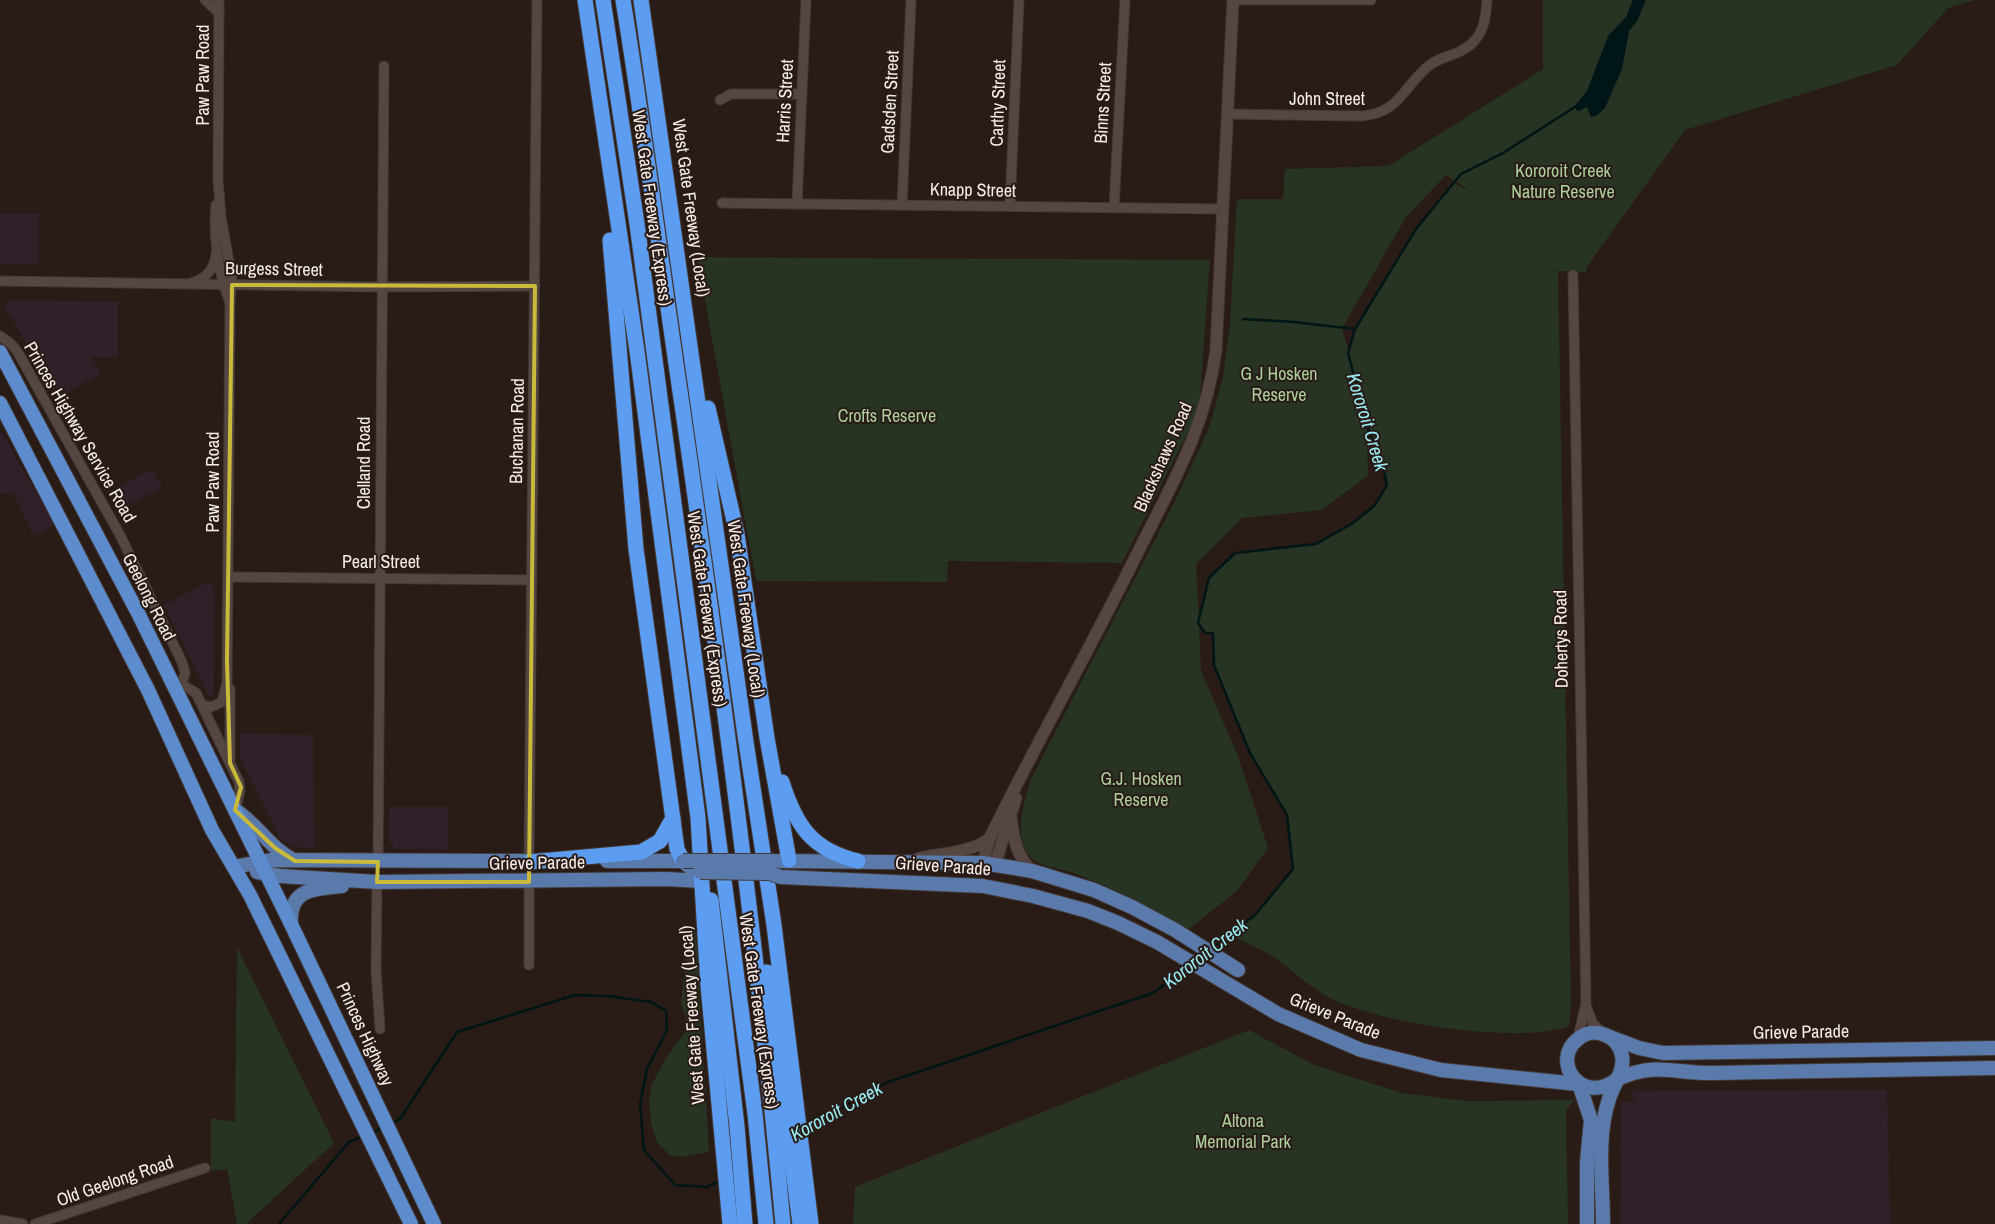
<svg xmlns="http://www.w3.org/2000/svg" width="1995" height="1224" viewBox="0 0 1995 1224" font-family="'Archivo Narrow',sans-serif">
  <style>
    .commercial { fill: #31202a }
    .green { fill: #273323; fill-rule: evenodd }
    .water { fill: #001516 }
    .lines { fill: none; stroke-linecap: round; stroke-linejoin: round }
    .stream { stroke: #001516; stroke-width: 2.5 }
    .minor-casing { stroke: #433936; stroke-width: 11 }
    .secondary-casing { stroke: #433936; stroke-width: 13 }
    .primary-casing { stroke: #433936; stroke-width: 16 }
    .trunk-casing { stroke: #433936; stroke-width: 16 }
    .motorway-casing { stroke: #433936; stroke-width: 17 }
    .minor { stroke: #564641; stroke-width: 9 }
    .secondary { stroke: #564641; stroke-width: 11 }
    .primary { stroke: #5a7aab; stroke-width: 14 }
    .trunk { stroke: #5c8cce; stroke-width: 14 }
    .motorway { stroke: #5d9df1; stroke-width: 15 }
    .primary-bridge-casing { stroke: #433936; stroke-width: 16; stroke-linecap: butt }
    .primary-bridge { stroke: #5a7aab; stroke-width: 14 }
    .marked { fill: none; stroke: #c9ba3a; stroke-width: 4; stroke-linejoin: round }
    .labels { text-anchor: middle; stroke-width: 4; stroke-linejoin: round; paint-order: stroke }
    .street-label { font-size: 18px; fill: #f6ece9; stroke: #291b16 }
    .park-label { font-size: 18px; fill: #abd09c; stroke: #291b16 }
    .water-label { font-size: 19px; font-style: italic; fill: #98ecf3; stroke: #291b16 }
  </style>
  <rect width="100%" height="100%" fill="#291b16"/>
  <g class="commercial">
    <rect x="0" y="214" width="39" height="50"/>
    <path d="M10 300 118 302V357H91L100 374 58 398 5 307Z"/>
    <path d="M0 430 55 525 34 536 13 493H0Z"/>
    <path d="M152 469 162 488 118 510 109 492Z"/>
    <path d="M210 581 215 591 214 695 209 697 164 605Z"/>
    <path d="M240 734 313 735 314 848 294 847 281 840 240 759Z"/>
    <path d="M390 807H448V849H396L389 842Z"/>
    <path d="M1887 1090 1890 1224H1620L1621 1103 1633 1102V1091Z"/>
  </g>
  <g class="green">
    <path d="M1543 0H1975L1948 8 1897 65 1685 130 1586 268V272L1558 271 1571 1005 1569 1026C1519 1045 1376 1023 1328 997 1308 986 1292 969 1273 957 1259 948 1244 942 1229 935L1255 915 1293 869 1287 815 1250 753 1214 665 1213 634 1205 633 1199 626 1201 671 1238 756 1268 848 1237 891 1189 929C1150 909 1112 886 1071 872 1055 867 1034 867 1025 850 1015 829 1025 800 1031 779L1176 499 1209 428 1223 377 1230 324 1237 199H1283L1285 169 1388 166 1543 69ZM1446 175 1472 192 1454 183 1416 229 1355 329 1348 349 1342 329 1406 217ZM1367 423 1381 458 1387 485 1375 505 1353 523 1316 544 1235 553 1209 578 1199 618 1196 564 1242 518 1321 510 1368 476Z"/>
    <path d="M697 257 1210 260 1199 410 1122 563 948 561 947 582 756 581Z"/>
    <path d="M688 930H696L709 1152 682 1157 670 1155 657 1142 651 1123 649 1099 652 1084 666 1058 685 1032 686 1017 681 1004Z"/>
    <path d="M237 947 334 1143 246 1224H237L227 1169 211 1171V1118L235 1122Z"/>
    <path d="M1249 1030 1314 1065 1402 1093 1467 1101 1575 1100 1566 1110 1568 1224H853L855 1187Z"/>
  </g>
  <path class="water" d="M1633 0H1646L1637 21 1629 31 1622 69 1605 108 1596 116 1591 117 1587 107 1579 111 1576 110V104L1587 91 1608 36 1626 17Z"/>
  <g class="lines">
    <g class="stream">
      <path d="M1243 319 1294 322 1355 329"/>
      <path d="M1213 947 1255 915 1293 869 1287 815 1250 753 1214 665 1213 633H1205L1198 623 1209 578 1235 553 1316 544 1353 523 1375 505 1387 485 1381 458 1370 435 1348 353 1355 329 1416 229 1461 174 1503 153 1578 105"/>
      <path d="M391 1123 400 1119 457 1032 575 995 608 996 651 1002 666 1011 667 1030 647 1069 640 1104 644 1150 675 1185 707 1187 720 1181"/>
      <path d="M805 1128 888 1082 1153 993 1189 966"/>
      <path d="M371 1133 382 1128"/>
      <path d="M279 1224 349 1142 364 1136"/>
    </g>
    <defs>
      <g id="minor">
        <path d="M205 0 219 13"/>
        <path d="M1233 0H1371"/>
        <path d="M720 100 731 94H802"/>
        <path d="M1228 114 1362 116C1401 113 1404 84 1431 64 1445 55 1464 54 1475 40 1485 29 1486 14 1487 0"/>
        <path d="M722 203 1223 209"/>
        <path d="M797 204 806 0"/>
        <path d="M216 205C213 236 218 274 230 302"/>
        <path d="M902 205 911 0"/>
        <path d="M1010 206 1019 0"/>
        <path d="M1114 208 1125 0"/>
        <path d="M1573 275 1586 1003 1578 1038"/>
        <path d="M0 281 382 287 535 286"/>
        <path d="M191 283C206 279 215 268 216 253"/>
        <path d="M0 336 10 343 17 351 120 535 182 662 185 673 179 695"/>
        <path d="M229 577 532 580"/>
        <path d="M178 682 196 693 239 782 240 791 235 810"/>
        <path d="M230 689V759"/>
        <path d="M203 705 211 707 222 702 227 682 230 302 232 279 221 217 218 180 219 0"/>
        <path d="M378 862 384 66"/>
        <path d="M529 862 537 0"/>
        <path d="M377 882 376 970 380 1029"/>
        <path d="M529 965V882"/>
        <path d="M1587 1008 1593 1024 1605 1034"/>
        <path d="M0 1220 23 1224"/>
        <path d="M35 1224 205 1168"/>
      </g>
      <g id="secondary">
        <path d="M1011 818C1014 840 1016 855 1032 871"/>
        <path d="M917 859C940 853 970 853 989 839"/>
        <path d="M983 863 989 839C1037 742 1091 647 1139 550 1173 482 1206 427 1216 350L1233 0"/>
        <path d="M995 864 1016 798"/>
      </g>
      <g id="primary">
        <path d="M235 810C257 824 269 847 293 860"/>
        <path d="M607 861H683L693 870 700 872"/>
        <path d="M779 861 983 863 1032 871 1094 890 1132 907 1175 930 1238 970"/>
        <path d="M234 867 272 860 540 861"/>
        <path d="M257 872 280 876 377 882 666 879 701 881"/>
        <path d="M781 877 983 886 1033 896 1088 911 1118 923 1157 942 1278 1014 1361 1050 1441 1070 1578 1084"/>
        <path d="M291 924C289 888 314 889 342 886"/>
        <path d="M1610 1037 1639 1048 1663 1053 1995 1048"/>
        <path d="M1617 1079C1658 1061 1673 1074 1714 1073 1807 1071 1901 1069 1995 1068"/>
        <path d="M1579 1084 1591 1120 1587 1162V1224"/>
        <path d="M1603 1224C1603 1183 1596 1138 1609 1099 1613 1085 1625 1071 1622 1056 1619 1036 1594 1025 1578 1039 1550 1061 1581 1106 1616 1080"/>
      </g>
      <g id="trunk">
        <path d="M0 352 138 613 291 924 434 1224"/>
        <path d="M0 403 148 690 212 830 250 895 411 1224"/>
      </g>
      <g id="motorway">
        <path d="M585 0 637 351 698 818 708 985 730 1224"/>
        <path d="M603 0 637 224 755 1114 766 1224"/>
        <path d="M623 0C645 135 662 270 682 405 721 677 758 950 783 1224"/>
        <path d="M641 0 746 742 774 925 811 1224"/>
        <path d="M610 240 636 549 677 849 683 861"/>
        <path d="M708 408 737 534 767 738 789 860"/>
        <path d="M782 782C796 826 812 850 858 861"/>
        <path d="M529 862 641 852 660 841 673 818"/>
        <path d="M711 900 737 1126 745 1224"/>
        <path d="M767 972 800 1224"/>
      </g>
    </defs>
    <use href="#minor" class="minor-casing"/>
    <use href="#secondary" class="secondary-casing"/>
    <use href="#primary" class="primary-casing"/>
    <use href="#trunk" class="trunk-casing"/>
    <use href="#motorway" class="motorway-casing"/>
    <use href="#minor" class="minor"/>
    <use href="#secondary" class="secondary"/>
    <use href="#primary" class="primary"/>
    <use href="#trunk" class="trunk"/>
    <use href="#motorway" class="motorway"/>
    <defs>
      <g id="primary-bridge">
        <path d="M683 861H775"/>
        <path d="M700 872 769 873 781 877"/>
      </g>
    </defs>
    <use href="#primary-bridge" class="primary-bridge-casing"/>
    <use href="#primary-bridge" class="primary-bridge"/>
  </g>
  <path class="marked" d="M232 285 535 286 529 882H377L378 862 295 861 275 848 235 810 241 787 230 763 227 661Z"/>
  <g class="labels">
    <g class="street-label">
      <text transform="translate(203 75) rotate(-90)" y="6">Paw Paw Road</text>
      <text x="1327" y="105">John Street</text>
      <text transform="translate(785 101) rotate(-87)" y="6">Harris Street</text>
      <text transform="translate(890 102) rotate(-87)" y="6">Gadsden Street</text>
      <text transform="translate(998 103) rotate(-88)" y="6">Carthy Street</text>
      <text transform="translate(1103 103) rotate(-87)" y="6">Binns Street</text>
      <text transform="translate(973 190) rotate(1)" y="6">Knapp Street</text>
      <text transform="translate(652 208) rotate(82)" y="6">West Gate Freeway (Express)</text>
      <text transform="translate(691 208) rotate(82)" y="6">West Gate Freeway (Local)</text>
      <text transform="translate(274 269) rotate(1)" y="6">Burgess Street</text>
      <text transform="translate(517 431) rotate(-89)" y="6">Buchanan Road</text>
      <text transform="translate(80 432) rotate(60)" y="6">Princes Highway Service Road</text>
      <text transform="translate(1163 457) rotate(-66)" y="6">Blackshaws Road</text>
      <text transform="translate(364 463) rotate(-90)" y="6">Clelland Road</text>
      <text transform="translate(213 482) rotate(-90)" y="6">Paw Paw Road</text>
      <text x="381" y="568">Pearl Street</text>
      <text transform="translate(149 597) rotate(63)" y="6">Geelong Road</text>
      <text transform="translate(707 609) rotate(82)" y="6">West Gate Freeway (Express)</text>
      <text transform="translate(746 609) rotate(82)" y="6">West Gate Freeway (Local)</text>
      <text transform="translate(1561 639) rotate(-91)" y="6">Dohertys Road</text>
      <text transform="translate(537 863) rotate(-1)" y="6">Grieve Parade</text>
      <text transform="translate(943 866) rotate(4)" y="6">Grieve Parade</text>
      <text transform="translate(759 1011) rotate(82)" y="6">West Gate Freeway (Express)</text>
      <text transform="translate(692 1015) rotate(-94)" y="6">West Gate Freeway (Local)</text>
      <text transform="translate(1335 1016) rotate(22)" y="6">Grieve Parade</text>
      <text transform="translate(1801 1032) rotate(-1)" y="6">Grieve Parade</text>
      <text transform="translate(365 1034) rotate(65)" y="6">Princes Highway</text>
      <text transform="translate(115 1181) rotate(-19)" y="6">Old Geelong Road</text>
    </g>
    <g class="park-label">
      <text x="1563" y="177">Kororoit Creek<tspan x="1563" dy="21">Nature Reserve</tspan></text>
      <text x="1279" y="380">G J Hosken<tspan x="1279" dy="21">Reserve</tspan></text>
      <text x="887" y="422">Crofts Reserve</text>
      <text x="1141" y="785">G.J. Hosken<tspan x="1141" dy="21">Reserve</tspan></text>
      <text x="1243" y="1127">Altona<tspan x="1243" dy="21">Memorial Park</tspan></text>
    </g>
    <g class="water-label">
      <text transform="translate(1368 422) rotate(73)" y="7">Kororoit Creek</text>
      <text transform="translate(1205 953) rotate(-38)" y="7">Kororoit Creek</text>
      <text transform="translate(836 1111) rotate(-29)" y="7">Kororoit Creek</text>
    </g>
  </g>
</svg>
